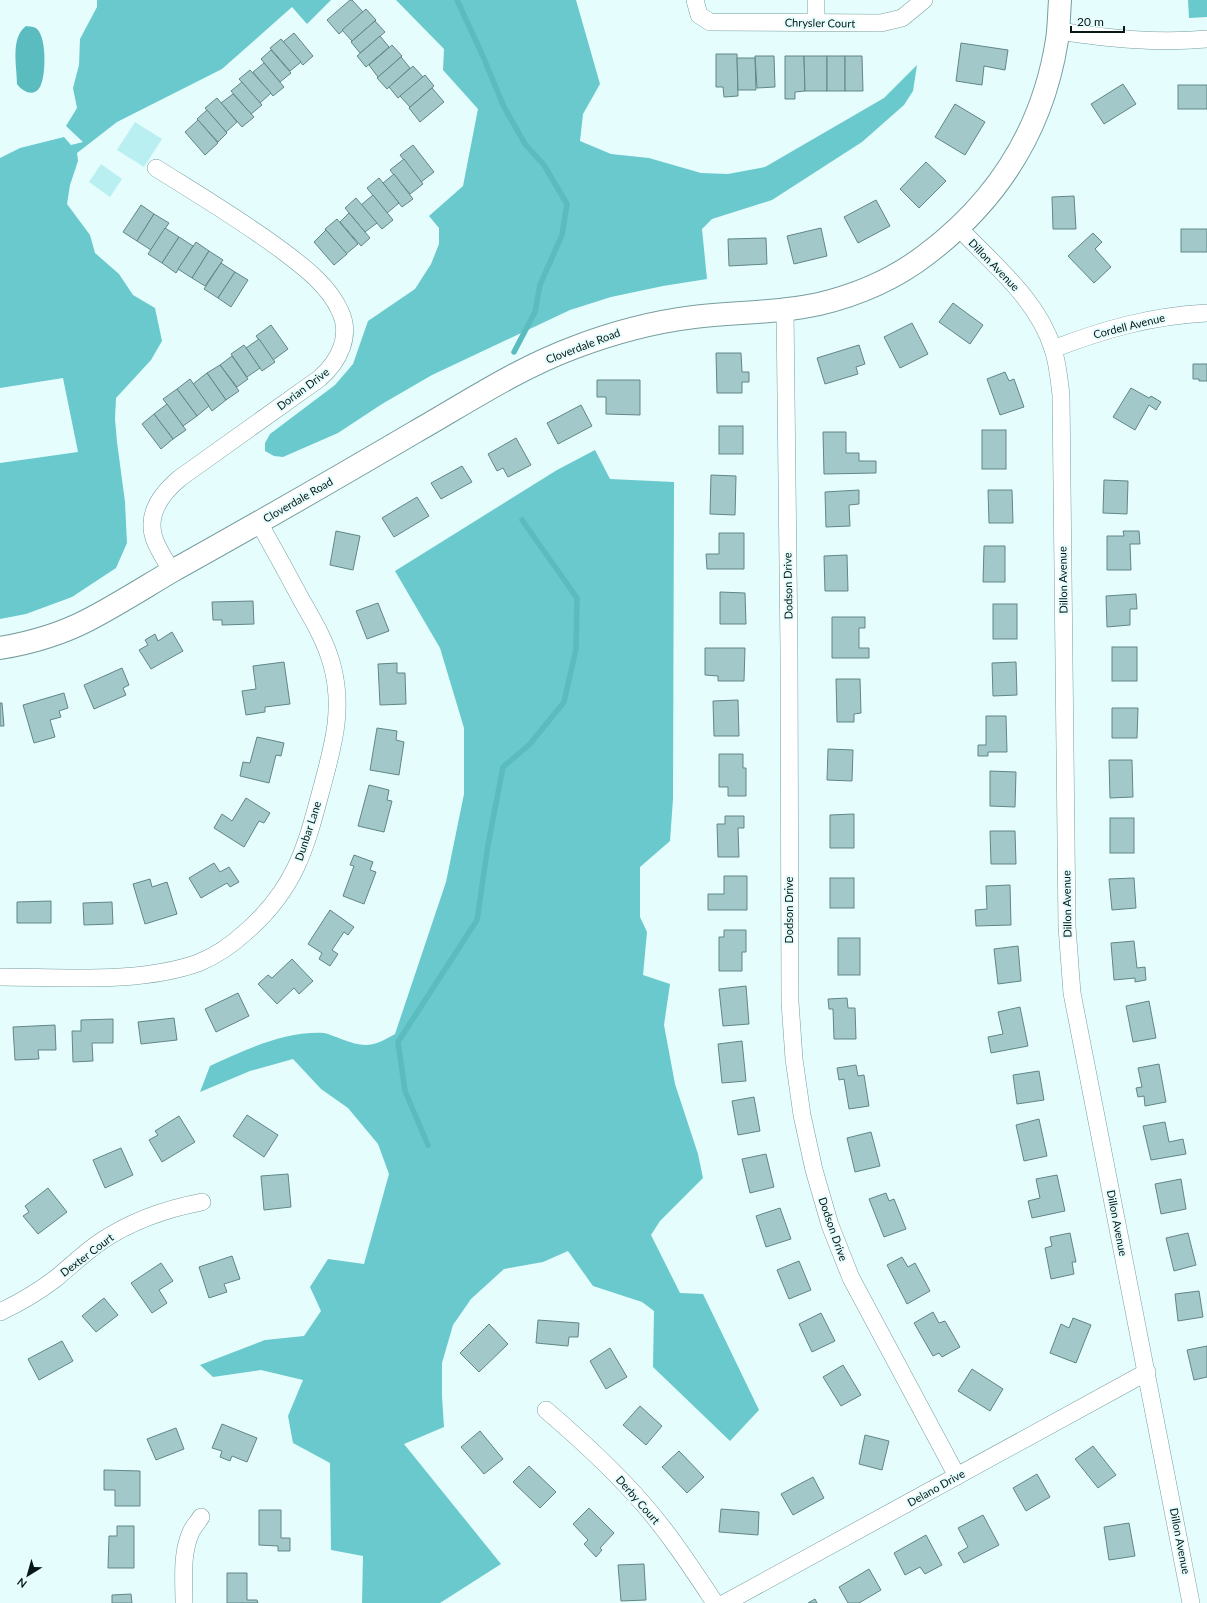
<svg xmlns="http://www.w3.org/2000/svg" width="1207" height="1603" viewBox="0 0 1207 1603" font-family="Lato,sans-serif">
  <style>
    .green { fill: #baeff1 }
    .forest { fill: #69c9cc }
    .water { fill: #5bbcbf }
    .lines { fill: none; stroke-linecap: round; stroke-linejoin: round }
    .stream { stroke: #5bbcbf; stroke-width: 5.5 }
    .building { fill: #a2c8c9; stroke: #628687 }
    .street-casing { stroke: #779d9e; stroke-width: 18 }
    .secondary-casing { stroke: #779d9e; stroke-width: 24 }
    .street { stroke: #fff; stroke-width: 17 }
    .secondary { stroke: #fff; stroke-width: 22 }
    .labels { text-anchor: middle; stroke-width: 4; stroke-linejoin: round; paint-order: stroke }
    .street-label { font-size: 11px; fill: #071616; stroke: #e6fdfe }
  </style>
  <rect width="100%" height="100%" fill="#e6fdfe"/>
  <g class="green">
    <path d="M135 122 162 139 144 167 117 150Z"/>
    <path d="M101 164 122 179 110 197 89 182Z"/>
  </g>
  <g class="forest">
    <path d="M97 0H331L307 24 292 7 222 69 117 122 77 153 78 161 70 185 67 204 90 235 95 253 119 274 133 295 155 308 162 341 151 360 116 398 115 419 117 442 125 502 127 543 116 568 72 597 26 614 0 619V463L78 452 63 378 0 388V158L20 148 64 137 71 145 83 142 66 126 77 108 73 88 79 65 80 39 97 7Z"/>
    <path d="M396 0H576L600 84 583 114 580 141 611 154 649 158 701 173 728 174 765 167 884 98 917 65 913 91 904 105 862 142 772 200 712 219 702 229 707 279 663 286 611 297 570 310 432 375 382 404 338 433 283 457 274 456 265 451V443L270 434 335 385 353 364 368 321 415 289 431 264 439 244V228L429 216 463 186 478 109 443 70 444 49Z"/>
    <path d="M1188 0H1207V17L1189 18Z"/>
    <path d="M595 450 610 479 674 482 673 799 670 841 640 867V917L647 932 643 975 670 984 664 1025 675 1084 698 1154 703 1178 660 1221 651 1235 680 1293 703 1294 759 1410 730 1441 653 1367 654 1311 642 1302 593 1286 568 1251 543 1262 504 1269 471 1299 453 1325 442 1363V1396L444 1427 404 1444 501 1564 440 1603H362L363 1556 331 1550 330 1463 293 1443 288 1416 303 1380 261 1370 213 1377 200 1365 265 1340 304 1336 321 1311 310 1287 328 1259 364 1264 389 1174 378 1144 348 1108 321 1089 293 1059 250 1071 200 1092 210 1066C245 1050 284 1031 324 1033 329 1034 336 1037 341 1039 365 1048 373 1047 395 1034L446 882 464 794V728L440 648 395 571 557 470Z"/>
  </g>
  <path class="water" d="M26 26C30 27 34 26 37 29 47 38 46 77 40 87 33 98 22 91 17 84 17 66 10 38 26 26Z"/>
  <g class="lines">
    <g class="stream">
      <path d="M457 0 482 54 504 107 525 144 544 165 567 204 562 235 540 285 535 312 514 352"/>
      <path d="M428 1145 405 1091 398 1042 477 920 488 845 503 767 530 744 564 702 576 649 577 598 522 520"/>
    </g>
  </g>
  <g class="building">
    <path d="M350 0H352L363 12 339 34 327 20Z"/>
    <path d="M366 9 376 20 352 41 342 30Z"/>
    <path d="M375 21 385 32 360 53 351 42Z"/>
    <path d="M294 33 313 56 303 65 283 42Z"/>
    <path d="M380 36 389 47 366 67 357 56Z"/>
    <path d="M281 39 301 62 290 71 270 48Z"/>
    <path d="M961 43 1008 50 1005 70 984 66 982 85 956 81Z"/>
    <path d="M392 45 402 56 378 77 369 65Z"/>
    <path d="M271 50 291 73 280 82 261 59Z"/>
    <path d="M716 54H737L738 96 724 97 723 87H716Z"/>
    <path d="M755 56H774L775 87 757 88Z"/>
    <path d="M785 56H804L805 91 795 92V99H785Z"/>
    <path d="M804 56H827V91H805Z"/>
    <rect x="827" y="56" width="18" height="35"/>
    <path d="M845 56H862L863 91H845Z"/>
    <path d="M401 57 410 68 387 89 377 78Z"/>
    <path d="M737 58H755L756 90H738Z"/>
    <path d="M264 63 284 87 273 96 253 72Z"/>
    <path d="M413 66 423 77 398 98 389 87Z"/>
    <path d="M250 70 271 93 260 103 239 79Z"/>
    <path d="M425 75 434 86 410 107 400 96Z"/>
    <path d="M242 82 262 105 251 114 231 91Z"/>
    <path d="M1123 84 1136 104 1104 124 1091 104Z"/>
    <rect x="1178" y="85" width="29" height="24"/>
    <path d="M432 88 444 102 420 122 409 108Z"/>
    <path d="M233 94 254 117 242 127 221 103Z"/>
    <path d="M217 98 237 122 226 132 205 108Z"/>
    <path d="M955 104 985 122 965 155 935 137Z"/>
    <path d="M207 110 227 133 218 142 197 119Z"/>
    <path d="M198 120 218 143 205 155 185 132Z"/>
    <path d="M413 145 434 172 421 182 400 155Z"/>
    <path d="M404 159 423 184 410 194 390 170Z"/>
    <path d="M926 162 946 181 919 208 900 189Z"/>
    <path d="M394 174 413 199 402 207 383 183Z"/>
    <path d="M379 178 399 203 387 213 367 188Z"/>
    <path d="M373 195 393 220 382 229 361 205Z"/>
    <path d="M1074 196 1076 229H1053L1052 197Z"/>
    <path d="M356 198 377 223 365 232 345 208Z"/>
    <path d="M876 200 890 226 858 243 844 217Z"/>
    <path d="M141 205 154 214 137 241 123 232Z"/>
    <path d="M349 213 370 238 361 246 340 222Z"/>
    <path d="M154 214 169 223 151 250 137 241Z"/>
    <path d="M337 219 358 244 346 254 325 229Z"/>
    <path d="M165 228 179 237 162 263 148 254Z"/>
    <path d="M821 228 827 256 794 264 787 236Z"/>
    <rect x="1181" y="229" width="26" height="23"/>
    <path d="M326 230 347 254 334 265 314 242Z"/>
    <path d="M1093 233 1102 242 1095 249 1111 267 1094 283 1068 256Z"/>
    <path d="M179 237 193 246 176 273 162 263Z"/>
    <path d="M766 238 767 264 729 266 728 239Z"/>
    <path d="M196 242 209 251 192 278 178 269Z"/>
    <path d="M209 251 223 260 205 286 192 278Z"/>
    <path d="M221 263 235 272 218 298 204 289Z"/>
    <path d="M235 272 248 280 231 307 218 298Z"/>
    <path d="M953 303 983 325 970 344 939 322Z"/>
    <path d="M912 323 928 354 900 368 884 337Z"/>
    <path d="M271 325 288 349 273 360 256 336Z"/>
    <path d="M259 339 275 362 262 371 246 348Z"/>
    <path d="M244 345 260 368 247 377 231 354Z"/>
    <path d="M859 345 865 364 856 367 858 374 825 384 817 358Z"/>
    <path d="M716 353H741L742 372H749V382H742V393H717Z"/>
    <path d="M232 356 248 379 237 387 220 365Z"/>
    <path d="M1193 364H1207V381H1199V379H1193Z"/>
    <path d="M220 365 239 391 226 400 207 373Z"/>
    <path d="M1005 372 1009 381 1014 379 1024 407 1000 415 987 379Z"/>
    <path d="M207 373 226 400 212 411 193 384Z"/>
    <path d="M190 379 209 406 197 416 177 389Z"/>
    <path d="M597 380H640V415L606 414V397H597Z"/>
    <path d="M1131 388 1149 398 1151 396 1161 402 1156 410 1149 405 1135 430 1113 417Z"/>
    <path d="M177 389 197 416 183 426 163 399Z"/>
    <path d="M167 404 186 430 173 439 154 414Z"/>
    <path d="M581 405 592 426 558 444 547 423Z"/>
    <path d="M154 414 173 439 161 449 142 424Z"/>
    <rect x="719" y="426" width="24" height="28"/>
    <rect x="982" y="430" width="24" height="39"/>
    <path d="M823 432H846V453H859V461H876V473L824 474Z"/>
    <path d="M516 438 531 465 508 477 503 468 497 471 488 454Z"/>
    <path d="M462 466 472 482 441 499 431 483Z"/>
    <path d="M711 475 736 476 735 515 710 514Z"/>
    <path d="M1104 480 1128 481 1127 514 1103 513Z"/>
    <path d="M859 490V504L849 505 850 526 826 527 825 492Z"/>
    <path d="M988 490H1012L1013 523H989Z"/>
    <path d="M417 497 429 516 394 537 382 518Z"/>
    <path d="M336 531 360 536 353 570 330 565Z"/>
    <path d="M1123 531H1139L1140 544H1130L1131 570H1107V536H1124Z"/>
    <path d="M719 533H744V569H707L706 554H719Z"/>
    <path d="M984 546H1005V582H983Z"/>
    <path d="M847 555 848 591H825L824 556Z"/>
    <path d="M720 592 745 593 746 624H720Z"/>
    <path d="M1136 594 1137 609H1130V625L1107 627 1106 596Z"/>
    <path d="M253 601 254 624 222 625V620H213L212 602Z"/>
    <path d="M378 603 389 631 367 639 356 611Z"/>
    <rect x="993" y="604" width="24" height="35"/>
    <path d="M832 617H865V628H859V648H869V658H832Z"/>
    <path d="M172 632 183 651 151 669 139 650 148 645 145 640 155 634 158 641Z"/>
    <rect x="1112" y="647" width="25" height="34"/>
    <path d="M705 648H745L744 681H718V676L705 675Z"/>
    <path d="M284 662 290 704 265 707V712L246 715 242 691 256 689 253 666Z"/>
    <path d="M1016 662 1017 695 993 696 992 663Z"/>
    <path d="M397 663V673H405L406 704 380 705 378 664Z"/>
    <path d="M122 668 129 685 123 688 126 695 94 709 84 685Z"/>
    <path d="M836 679H860L861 713 854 714V722H837Z"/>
    <path d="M64 693 68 708 59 711 61 717 50 720 55 737 34 743 23 705Z"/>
    <path d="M738 700 739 736H714L713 701Z"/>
    <path d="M0 703H2L4 726H0Z"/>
    <path d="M1112 708H1138L1137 738H1112Z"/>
    <path d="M986 716H1006L1007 752H988V756H978V745H986Z"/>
    <path d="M377 728 397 731 396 740 404 742 399 775 370 770Z"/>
    <path d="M257 737 284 743 281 756 276 755 269 783 240 776 243 762 250 763Z"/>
    <path d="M828 749 853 750 852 781 827 780Z"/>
    <path d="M719 754H743V768H746V796H728V787H719Z"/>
    <path d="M1109 760H1132L1133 797 1110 798Z"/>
    <path d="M990 771 1016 772 1015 807 990 806Z"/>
    <path d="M369 785 389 790 387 800 392 801 384 832 358 826Z"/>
    <path d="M246 798 270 813 264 823 259 821 244 847 214 828 222 814 232 821Z"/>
    <path d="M854 814V848H830V815Z"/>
    <path d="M725 816H744V828H738L739 857H718L717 824H725Z"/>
    <rect x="1110" y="818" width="24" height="35"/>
    <path d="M990 831H1015L1016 864H991Z"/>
    <path d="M354 855 373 862 370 870 376 872 364 904 343 896 354 866 350 865Z"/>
    <path d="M214 863 220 872 229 867 239 882 230 887 227 883 201 898 189 878Z"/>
    <path d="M724 876H747V910H708V894H724Z"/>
    <rect x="830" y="878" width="24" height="30"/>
    <path d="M1134 878 1136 908 1112 910 1109 879Z"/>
    <path d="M150 879 152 887 167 882 177 914 145 924 133 884Z"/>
    <path d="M1010 885 1011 925 976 926 975 910 987 909 986 886Z"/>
    <path d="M51 901V923H17V902Z"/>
    <path d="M112 902 113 924 84 925 83 903Z"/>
    <path d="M330 910 354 927 348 935 344 932 332 950 338 954 330 966 319 959 322 953 308 944Z"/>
    <path d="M724 930H746V952H742V971H719V937H724Z"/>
    <rect x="838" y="938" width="22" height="37"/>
    <path d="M1134 941 1137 968 1145 967 1146 980 1135 982V978L1114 980 1111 943Z"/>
    <path d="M1018 946 1021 981 998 984 994 949Z"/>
    <path d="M292 959 313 981 299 994 294 988 277 1004 258 984 268 975 272 978Z"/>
    <path d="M746 986 749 1024 723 1026 719 989Z"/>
    <path d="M238 993 249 1016 216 1032 205 1009Z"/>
    <path d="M847 998 848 1008H855L856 1039H834L833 1009H829L828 999Z"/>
    <path d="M1149 1001 1156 1038 1133 1042 1126 1006Z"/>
    <path d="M1020 1007 1028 1046 991 1053 988 1037 1003 1034 998 1012Z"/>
    <path d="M174 1018 177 1040 141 1044 138 1022Z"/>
    <path d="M113 1019V1043H92L93 1061 73 1062 72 1031H81V1020Z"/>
    <path d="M55 1025 56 1050H38L39 1059 15 1060 13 1027Z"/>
    <path d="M742 1041 746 1081 722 1083 718 1044Z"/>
    <path d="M1159 1064 1166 1102 1145 1106 1144 1096 1138 1097 1136 1088 1142 1087 1138 1068Z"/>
    <path d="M856 1065 858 1076 864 1075 869 1106 849 1109 844 1079 839 1080 837 1068Z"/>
    <path d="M1039 1071 1044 1100 1017 1104 1013 1075Z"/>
    <path d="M754 1097 760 1131 738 1135 732 1101Z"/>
    <path d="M247 1115 278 1135 264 1157 233 1136Z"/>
    <path d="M179 1116 195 1142 162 1162 149 1140 158 1135 155 1131Z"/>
    <path d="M1039 1119 1047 1156 1024 1161 1016 1125Z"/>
    <path d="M1165 1122 1169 1142 1183 1139 1186 1154 1151 1160 1143 1126Z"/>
    <path d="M871 1132 880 1166 855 1172 847 1138Z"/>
    <path d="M121 1148 133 1175 105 1188 93 1160Z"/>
    <path d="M766 1154 774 1187 750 1193 742 1159Z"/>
    <path d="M288 1174 291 1207 264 1210 261 1176Z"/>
    <path d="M1057 1175 1065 1211 1032 1218 1028 1201 1040 1198 1036 1179Z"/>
    <path d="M1181 1179 1186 1209 1161 1214 1155 1184Z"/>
    <path d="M48 1188 67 1212 38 1234 23 1216 29 1212 25 1206Z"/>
    <path d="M886 1193 889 1201 894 1199 906 1229 884 1237 869 1199Z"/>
    <path d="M780 1208 791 1239 766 1247 756 1216Z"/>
    <path d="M1070 1233 1076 1262H1072L1074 1274 1051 1279 1045 1248 1052 1246 1050 1237Z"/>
    <path d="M1188 1233 1196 1265 1174 1271 1166 1238Z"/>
    <path d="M232 1256 240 1279 224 1284 227 1292 209 1298 199 1267Z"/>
    <path d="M902 1257 908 1267 915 1263 930 1291 907 1304 887 1265Z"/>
    <path d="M799 1261 811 1290 789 1299 777 1270Z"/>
    <path d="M161 1263 173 1281 159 1290 167 1303 152 1313 131 1283Z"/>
    <path d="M1199 1291 1203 1317 1178 1321 1175 1294Z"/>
    <path d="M104 1298 118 1315 96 1332 82 1316Z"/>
    <path d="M933 1312 939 1323 945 1321 960 1347 942 1357 939 1353 933 1356 914 1323Z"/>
    <path d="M821 1313 835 1341 812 1352 799 1324Z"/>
    <path d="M1073 1318 1091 1325 1076 1363 1050 1353 1061 1324 1069 1328Z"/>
    <path d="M538 1320 579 1323 578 1337H569L568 1346 536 1343Z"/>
    <path d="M489 1324 508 1344 479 1372 460 1353Z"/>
    <path d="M62 1341 73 1361 39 1380 28 1359Z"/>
    <path d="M1207 1346V1377L1194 1380 1187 1350Z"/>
    <path d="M610 1348 627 1377 606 1389 590 1361Z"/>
    <path d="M843 1365 861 1395 841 1406 823 1377Z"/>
    <path d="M972 1369 1003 1389 990 1411 958 1391Z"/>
    <path d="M640 1406 662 1426 646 1445 623 1425Z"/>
    <path d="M222 1424 257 1438 247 1462 232 1456 230 1461 220 1457 222 1451 212 1448Z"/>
    <path d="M176 1428 184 1449 156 1460 147 1439Z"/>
    <path d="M480 1431 503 1459 484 1474 461 1447Z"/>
    <path d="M865 1435 889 1441 882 1470 859 1464Z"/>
    <path d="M1093 1446 1116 1475 1098 1488 1075 1459Z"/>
    <path d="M679 1451 704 1477 687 1493 662 1467Z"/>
    <path d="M529 1466 556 1492 540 1508 513 1482Z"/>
    <path d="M104 1470 140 1471V1506H115V1490H104Z"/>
    <path d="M1037 1474 1050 1497 1026 1511 1013 1488Z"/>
    <path d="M813 1477 824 1498 793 1515 781 1494Z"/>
    <path d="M589 1508 614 1533 600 1548 602 1550 596 1557 584 1544 588 1540 573 1524Z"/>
    <path d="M721 1509 759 1512 758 1535 719 1532Z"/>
    <path d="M259 1510H281V1538H290V1551H278V1546L259 1545Z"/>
    <path d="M983 1515 999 1545 964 1563 958 1553 968 1547 958 1528Z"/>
    <path d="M1129 1523 1135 1556 1109 1560 1104 1527Z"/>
    <path d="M117 1526H134V1568H108L109 1536H117Z"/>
    <path d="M926 1535 942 1565 925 1574 920 1567 905 1575 894 1553Z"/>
    <path d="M644 1564 646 1600 621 1601 618 1565Z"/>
    <path d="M869 1569 881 1590 859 1603H848L839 1587Z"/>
    <path d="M227 1573H247V1600H257L258 1603H227Z"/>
    <path d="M131 1594 132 1603H112V1595Z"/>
    <path d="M815 1599 817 1603H808Z"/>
  </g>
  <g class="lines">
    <defs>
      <g id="street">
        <path d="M695 0 699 15 710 22 881 23 902 18 924 0"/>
        <path d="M816 22V0"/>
        <path d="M1058 31C1107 38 1157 44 1207 39"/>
        <path d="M156 168C199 195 243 221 284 252 304 267 329 286 340 311 352 336 339 361 320 378L180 478C162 493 146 513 154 538 158 550 166 561 172 572"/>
        <path d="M959 228C994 265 1038 300 1053 349 1058 364 1059 380 1061 395L1067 927 1072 993 1191 1603"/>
        <path d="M785 309 789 651 790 1002 794 1059 802 1115 814 1170 830 1225 851 1278 957 1476"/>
        <path d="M1053 349C1105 329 1151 316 1207 313"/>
        <path d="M0 977C62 977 139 984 198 963 216 956 234 943 248 930 296 887 306 847 322 787 333 746 344 709 332 665 326 642 314 622 302 601 288 575 274 549 259 523"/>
        <path d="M0 1312C19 1303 38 1292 55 1279 70 1267 84 1253 100 1242 131 1221 165 1209 202 1202"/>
        <path d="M546 1410C581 1440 615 1471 645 1506 671 1536 693 1570 715 1603"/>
        <path d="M184 1603C184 1580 181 1554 191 1532 193 1527 198 1522 201 1517"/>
        <path d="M725 1603 1147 1372"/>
      </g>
      <path id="secondary" d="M0 648C30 643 61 634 88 620 117 605 145 587 174 570 255 525 335 479 415 432 466 403 517 369 573 348 612 333 653 322 694 317 736 312 779 313 819 304 857 295 896 278 927 254 998 200 1043 129 1057 40 1059 27 1059 13 1060 0"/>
    </defs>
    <use href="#street" class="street-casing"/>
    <use href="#secondary" class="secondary-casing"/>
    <use href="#street" class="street"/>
    <use href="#secondary" class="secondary"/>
  </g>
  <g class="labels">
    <g class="street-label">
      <text transform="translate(820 23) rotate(1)" y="4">Chrysler Court</text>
      <text transform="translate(994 265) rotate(46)" y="4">Dillon Avenue</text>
      <text transform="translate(1129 326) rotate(-14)" y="4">Cordell Avenue</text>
      <text transform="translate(583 346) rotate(-21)" y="4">Cloverdale Road</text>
      <text transform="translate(303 389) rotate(-37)" y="4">Dorian Drive</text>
      <text transform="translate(298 500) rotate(-30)" y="4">Cloverdale Road</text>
      <text transform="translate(1063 580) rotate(-91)" y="4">Dillon Avenue</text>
      <text transform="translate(788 586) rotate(-91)" y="4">Dodson Drive</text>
      <text transform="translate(308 831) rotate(-72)" y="4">Dunbar Lane</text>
      <text transform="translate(1067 904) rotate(-91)" y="4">Dillon Avenue</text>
      <text transform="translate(789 910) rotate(-90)" y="4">Dodson Drive</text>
      <text transform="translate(1117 1223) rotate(79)" y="4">Dillon Avenue</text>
      <text transform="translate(833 1229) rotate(71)" y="4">Dodson Drive</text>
      <text transform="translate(87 1255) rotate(-37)" y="4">Dexter Court</text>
      <text transform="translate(936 1488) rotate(-29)" y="4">Delano Drive</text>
      <text transform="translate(638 1500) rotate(49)" y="4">Derby Court</text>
      <text transform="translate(1180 1541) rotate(79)" y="4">Dillon Avenue</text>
    </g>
  </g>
  <g transform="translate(28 1575) rotate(217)" stroke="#e6fdfe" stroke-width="3" paint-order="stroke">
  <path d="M0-3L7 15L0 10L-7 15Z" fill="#071616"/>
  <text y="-6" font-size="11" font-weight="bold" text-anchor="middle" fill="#071616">N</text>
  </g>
  <path d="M1071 26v6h53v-6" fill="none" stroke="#071616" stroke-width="2"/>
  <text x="1077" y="26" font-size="12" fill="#071616" stroke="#e6fdfe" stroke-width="3" paint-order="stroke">20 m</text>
</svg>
